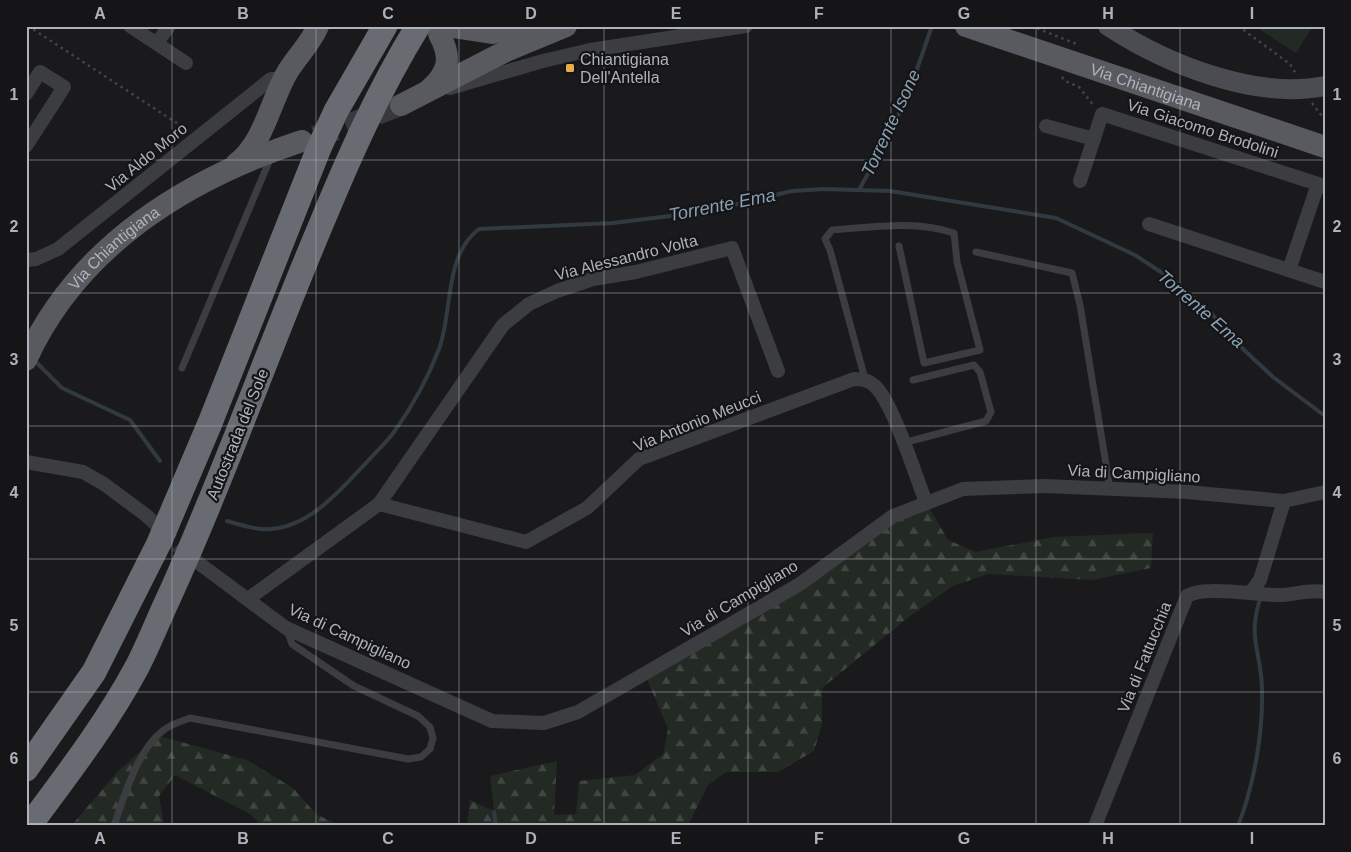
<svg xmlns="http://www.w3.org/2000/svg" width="1351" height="852" viewBox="0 0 1351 852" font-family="Arial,sans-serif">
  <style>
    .green { fill: #222a23 }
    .forest { fill: url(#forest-firs) }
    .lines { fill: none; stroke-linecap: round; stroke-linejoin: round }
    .stream { stroke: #313a40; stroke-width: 4 }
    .minor-tunnel { stroke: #38383d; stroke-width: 14; stroke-dasharray: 14 7; stroke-linecap: butt }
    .primary-tunnel { stroke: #38383d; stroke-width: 22; stroke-dasharray: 22 11; stroke-linecap: butt }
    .path { stroke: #424448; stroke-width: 2.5; stroke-dasharray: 2.5 4; stroke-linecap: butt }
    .service { stroke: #3c3d41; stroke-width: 7 }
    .minor { stroke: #3c3d41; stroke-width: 14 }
    .secondary { stroke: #4a4c51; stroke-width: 20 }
    .primary { stroke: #585a60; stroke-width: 22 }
    .motorway { stroke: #686b72; stroke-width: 25 }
    .grid { fill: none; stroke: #aeb2bb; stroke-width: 1; stroke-opacity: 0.55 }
    .poi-dot { fill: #e7ac47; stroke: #151518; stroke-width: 2 }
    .labels { text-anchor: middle; stroke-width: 4.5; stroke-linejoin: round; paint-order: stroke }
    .poi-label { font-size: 16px; fill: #aeb2bb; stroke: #151518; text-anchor: start }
    .street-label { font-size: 16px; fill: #aeb2bb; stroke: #151518 }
    .water-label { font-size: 18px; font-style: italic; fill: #88a1b3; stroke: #151518 }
    .neatline { fill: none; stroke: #aeb2bb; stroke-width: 2 }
    .grid-label { font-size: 16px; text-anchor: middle; font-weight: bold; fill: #aeb2bb }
  </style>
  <defs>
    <pattern id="forest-firs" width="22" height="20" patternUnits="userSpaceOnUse" patternTransform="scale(1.25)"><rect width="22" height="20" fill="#222a23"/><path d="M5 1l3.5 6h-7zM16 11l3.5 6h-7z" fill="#404641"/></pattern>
  </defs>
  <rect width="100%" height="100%" fill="#1a1a1d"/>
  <path class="green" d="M1254 26H1313L1296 53Z"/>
  <g class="forest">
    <path d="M926 502 948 540 976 552 1053 537 1153 533 1151 568 1092 580 988 574 953 586 910 616 822 688V724L814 751 778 772H726L708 785 688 826H467L470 800 494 811 490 776 557 761 554 815 576 814 579 781 635 775 663 754 668 729 645 674Z"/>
    <path d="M159 736 247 760 293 788 316 814 341 826H262L250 814 175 775 159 796 164 826H71L119 770Z"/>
  </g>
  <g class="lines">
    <g class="stream">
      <path d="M859 190 886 141 909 92 932 26"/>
      <path d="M34 360 62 388 130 420 160 461"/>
      <path d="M227 521C241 525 256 530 271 529 311 526 341 489 366 463 375 453 386 443 394 432 412 407 428 378 439 349 453 311 444 255 479 229L613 223 703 212 792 191 824 189 890 191 1056 218 1135 255 1173 280 1211 313 1242 348 1273 377 1325 416"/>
      <path d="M494 812 496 826"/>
      <path d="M1238 826C1254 785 1263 734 1262 690 1262 653 1247 640 1260 599"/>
    </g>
    <path class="minor-tunnel" d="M147 516 187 555 204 567"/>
    <path class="primary-tunnel" d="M315 137 401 105"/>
    <g class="path">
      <path d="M28 26 189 131"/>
      <path d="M1031 26 1079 45"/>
      <path d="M1238 26 1290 64 1296 74"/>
      <path d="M1062 77 1065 81 1079 87 1094 106"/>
      <path d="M1312 103 1325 120"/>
    </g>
    <g class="service">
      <path d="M976 252 1072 273 1080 305 1110 489"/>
      <path d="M182 368 271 157"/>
      <path d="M865 379 830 250 825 239 832 230C872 227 916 220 954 233L957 262 980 350 924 363 899 246"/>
      <path d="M903 443 986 421 991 412 980 372 974 365 913 380"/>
      <path d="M114 826C124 796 138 748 165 729 172 724 182 721 190 718L408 759 421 757 430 749 433 738 430 727 418 716 354 686 292 644 287 630"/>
    </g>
    <g class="minor">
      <path d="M130 26 186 63"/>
      <path d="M157 43 169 26"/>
      <path d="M450 88 543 61 590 50 746 26"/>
      <path d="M26 94 40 72 64 87 26 146"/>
      <path d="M1046 126 1094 139"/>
      <path d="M1080 181 1102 114 1318 184"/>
      <path d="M1149 224 1325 282"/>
      <path d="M26 260 36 259 58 249 271 79H278L281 84"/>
      <path d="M1289 270 1318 184 1325 187"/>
      <path d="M26 462 83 472 104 484 147 516"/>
      <path d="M379 504 503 325 529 304 557 291 593 279 636 272 732 248 778 371"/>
      <path d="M204 567 286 628 492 721 544 723 578 712 800 584 893 516 963 489 1045 486 1187 492 1284 501 1325 492"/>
      <path d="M1251 592 1260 580 1284 501"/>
      <path d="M248 599 379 504 526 542 587 508 639 459 854 379C863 379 868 380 875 386 894 405 915 475 926 502"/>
      <path d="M1095 826 1187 596C1204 585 1260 596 1282 595 1297 594 1310 589 1325 592"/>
    </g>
    <path class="secondary" d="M1108 26C1166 64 1255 100 1325 86"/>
    <g class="primary">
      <path d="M446 26 492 33 524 26"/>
      <path id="s1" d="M966 26 1325 147"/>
      <path d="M430 89C449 72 452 57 439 34"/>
      <path d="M401 105 508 50 566 26"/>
      <path d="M236 164C265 142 270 101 288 71 298 55 311 43 318 26"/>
      <path id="s2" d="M26 360C78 246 186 179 302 141"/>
    </g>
    <g class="motorway">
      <path d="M26 769 94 672 159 543 210 423 319 148 336 111 385 26"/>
      <path d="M29 826C67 775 107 723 137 667 149 644 158 620 169 597 224 476 268 350 320 227 349 157 378 91 418 26"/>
    </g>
  </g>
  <path class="grid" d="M172 26V826M316 26V826M459 26V826M604 26V826M748 26V826M891 26V826M1036 26V826M1180 26V826M26 160H1325M26 293H1325M26 426H1325M26 559H1325M26 692H1325"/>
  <rect class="poi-dot" x="565" y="63" width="10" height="10" rx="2.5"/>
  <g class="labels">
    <g class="poi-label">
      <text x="580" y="65">Chiantigiana<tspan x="580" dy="18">Dell'Antella</tspan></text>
    </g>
    <g class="street-label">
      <text dy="6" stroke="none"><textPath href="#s1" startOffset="190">Via Chiantigiana</textPath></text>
      <text transform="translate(1203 128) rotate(18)" y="6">Via Giacomo Brodolini</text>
      <text transform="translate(146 157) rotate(-39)" y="6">Via Aldo Moro</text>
      <text dy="6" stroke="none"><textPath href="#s2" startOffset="144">Via Chiantigiana</textPath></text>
      <text transform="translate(626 257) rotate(-14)" y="6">Via Alessandro Volta</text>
      <text transform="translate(697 421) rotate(-22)" y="6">Via Antonio Meucci</text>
      <text transform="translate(237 434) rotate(-68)" y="6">Autostrada del Sole</text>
      <text transform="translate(1134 473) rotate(3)" y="6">Via di Campigliano</text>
      <text transform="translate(739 598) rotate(-31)" y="6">Via di Campigliano</text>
      <text transform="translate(350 636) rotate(25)" y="6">Via di Campigliano</text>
      <text transform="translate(1144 657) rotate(-68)" y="6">Via di Fattucchia</text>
    </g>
    <g class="water-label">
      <text transform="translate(891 123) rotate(-65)" y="6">Torrente Isone</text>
      <text transform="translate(722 205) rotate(-11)" y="6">Torrente Ema</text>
      <text transform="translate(1201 309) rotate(41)" y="6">Torrente Ema</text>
    </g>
  </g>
  <rect width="1351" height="852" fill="none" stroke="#151518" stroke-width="55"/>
  <rect x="28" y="28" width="1296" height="796" class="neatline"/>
  <g class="grid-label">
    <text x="100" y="19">A</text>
    <text x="243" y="19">B</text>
    <text x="388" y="19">C</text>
    <text x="531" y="19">D</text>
    <text x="676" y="19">E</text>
    <text x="819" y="19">F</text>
    <text x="964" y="19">G</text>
    <text x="1108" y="19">H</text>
    <text x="1252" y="19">I</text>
    <text x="14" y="100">1</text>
    <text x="1337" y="100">1</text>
    <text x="14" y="232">2</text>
    <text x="1337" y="232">2</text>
    <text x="14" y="365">3</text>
    <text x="1337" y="365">3</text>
    <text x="14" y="498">4</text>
    <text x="1337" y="498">4</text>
    <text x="14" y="631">5</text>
    <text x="1337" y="631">5</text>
    <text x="14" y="764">6</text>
    <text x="1337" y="764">6</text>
    <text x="100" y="844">A</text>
    <text x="243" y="844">B</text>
    <text x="388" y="844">C</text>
    <text x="531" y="844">D</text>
    <text x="676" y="844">E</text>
    <text x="819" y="844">F</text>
    <text x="964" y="844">G</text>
    <text x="1108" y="844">H</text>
    <text x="1252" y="844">I</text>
  </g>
</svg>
